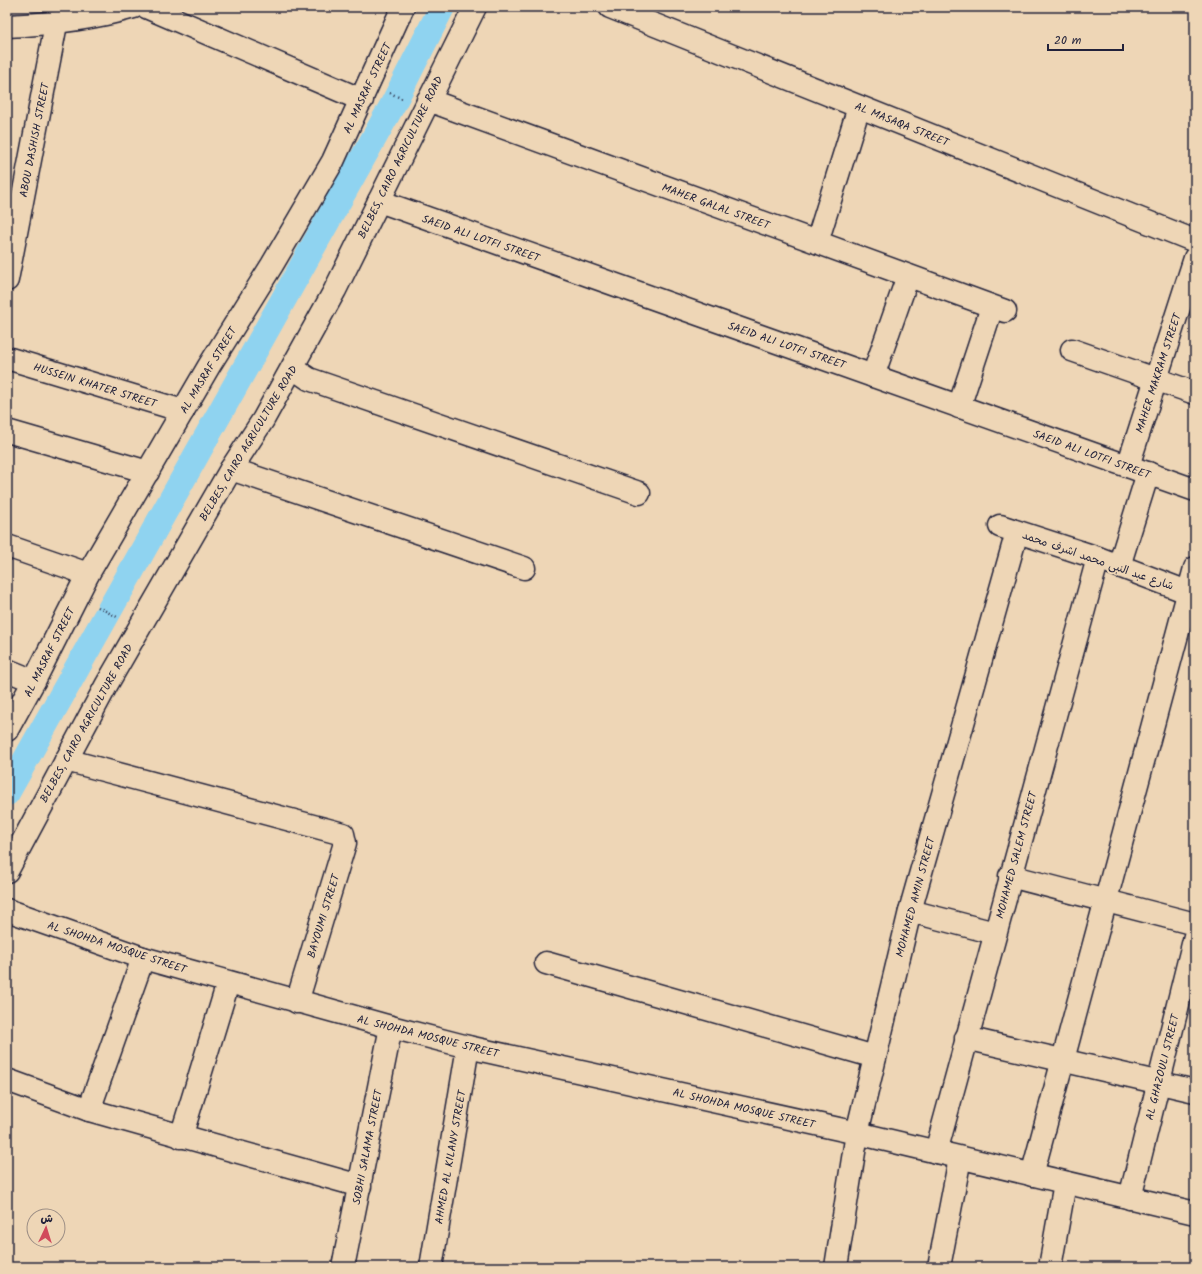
<svg xmlns="http://www.w3.org/2000/svg" width="1202" height="1274" viewBox="0 0 1202 1274" font-family="Kalam,'Playpen Sans Arabic',sans-serif">
  <style>
    .lines { fill: none; stroke-linecap: round; stroke-linejoin: round }
    .canal { stroke: #8fd3f0; stroke-width: 26 }
    .minor-casing { stroke: #22223b; stroke-width: 25 }
    .tertiary-casing { stroke: #22223b; stroke-width: 25 }
    .path { stroke: #22223b; stroke-width: 2.5; stroke-dasharray: 1 3; stroke-linecap: butt }
    .minor { stroke: #eed6b6; stroke-width: 22 }
    .tertiary { stroke: #eed6b6; stroke-width: 22 }
    .labels { text-anchor: middle; stroke-width: 4; stroke-linejoin: round; paint-order: stroke }
    .street-label { font-size: 11px; fill: #22223b; stroke: #eed6b6 }
  </style>
  <rect width="100%" height="100%" fill="#eed6b6"/>
  <filter id="ink" filterUnits="userSpaceOnUse"><feTurbulence type="fractalNoise" baseFrequency=".025" numOctaves="2"/><feDisplacementMap in="SourceGraphic" scale="8" xChannelSelector="R" yChannelSelector="G"/><feConvolveMatrix kernelMatrix="1 2 1 2 8 2 1 2 1" color-interpolation-filters="sRGB"/></filter>
  <g filter="url(#ink)">
    <g class="lines">
      <path class="canal" d="M7 793 393 104 442 7"/>
      <defs>
        <g id="minor">
          <path d="M146 7 362 100"/>
          <path d="M610 7 1195 241"/>
          <path d="M428 100 1005 311"/>
          <path d="M379 201 1195 490"/>
          <path d="M817 242 859 107"/>
          <path d="M7 280 56 24"/>
          <path d="M1072 350 1195 393"/>
          <path d="M7 358 183 411"/>
          <path d="M293 368 309 379 639 493"/>
          <path d="M873 376 908 276"/>
          <path d="M959 407 992 307"/>
          <path d="M7 431 148 472"/>
          <path d="M1128 466 1195 258"/>
          <path d="M231 469 524 568"/>
          <path d="M1000 526 1098 558 1195 595"/>
          <path d="M7 546 88 574"/>
          <path d="M1119 566 1148 473"/>
          <path d="M7 670 34 681"/>
          <path d="M7 730 34 681 88 574 209 366 272 265 333 161 403 7"/>
          <path d="M66 760 343 834 345 843 297 1002"/>
          <path d="M7 871 107 684 231 469 263 420 335 290 475 7"/>
          <path d="M1010 876 1195 924"/>
          <path d="M7 910 143 958 391 1027 468 1047 857 1133 1195 1213"/>
          <path d="M910 911 995 933"/>
          <path d="M546 963 875 1057"/>
          <path d="M966 1038 1195 1091"/>
          <path d="M7 1080 89 1110 360 1186"/>
          <path d="M89 1110 143 958"/>
          <path d="M181 1137 228 983"/>
          <path d="M936 1152 1098 558"/>
          <path d="M1032 1175 1195 568"/>
          <path d="M1130 1198 1195 936"/>
          <path d="M343 1267 391 1027"/>
          <path d="M431 1267 468 1047"/>
          <path d="M836 1267 857 1133 910 911 1017 532"/>
          <path d="M939 1267 960 1158"/>
          <path d="M1050 1267 1065 1183"/>
        </g>
        <path id="tertiary" d="M7 26C51 24 92 19 134 7"/>
      </defs>
      <use href="#minor" class="minor-casing"/>
      <use href="#tertiary" class="tertiary-casing"/>
      <g class="path">
        <path d="M390 93 403 99"/>
        <path d="M98 607 119 618"/>
      </g>
      <use href="#minor" class="minor"/>
      <use href="#tertiary" class="tertiary"/>
    </g>
  </g>
  <g class="labels">
    <g class="street-label">
      <text transform="translate(367 88) rotate(-65)" y="4">AL MASRAF STREET</text>
      <text transform="translate(902 124) rotate(22)" y="4">AL MASAQA STREET</text>
      <text transform="translate(34 140) rotate(-79)" y="4">ABOU DASHISH STREET</text>
      <text transform="translate(400 157) rotate(-64)" y="4">BELBES, CAIRO AGRICULTURE ROAD</text>
      <text transform="translate(716 206) rotate(20)" y="4">MAHER GALAL STREET</text>
      <text transform="translate(481 238) rotate(19)" y="4">SAEID ALI LOTFI STREET</text>
      <text transform="translate(787 345) rotate(19)" y="4">SAEID ALI LOTFI STREET</text>
      <text transform="translate(208 370) rotate(-59)" y="4">AL MASRAF STREET</text>
      <text transform="translate(1158 373) rotate(-72)" y="4">MAHER MAKRAM STREET</text>
      <text transform="translate(95 385) rotate(17)" y="4">HUSSEIN KHATER STREET</text>
      <text transform="translate(248 443) rotate(-59)" y="4">BELBES, CAIRO AGRICULTURE ROAD</text>
      <text transform="translate(1092 454) rotate(20)" y="4">SAEID ALI LOTFI STREET</text>
      <text transform="translate(1098 560) rotate(19)" y="4">شارع عبد النبى محمد اشرف محمد</text>
      <text transform="translate(49 652) rotate(-63)" y="4">AL MASRAF STREET</text>
      <text transform="translate(86 723) rotate(-61)" y="4">BELBES, CAIRO AGRICULTURE ROAD</text>
      <text transform="translate(1016 855) rotate(-75)" y="4">MOHAMED SALEM STREET</text>
      <text transform="translate(915 897) rotate(-75)" y="4">MOHAMED AMIN STREET</text>
      <text transform="translate(323 916) rotate(-73)" y="4">BAYOUMI STREET</text>
      <text transform="translate(117 947) rotate(18)" y="4">AL SHOHDA MOSQUE STREET</text>
      <text transform="translate(428 1036) rotate(14)" y="4">AL SHOHDA MOSQUE STREET</text>
      <text transform="translate(1162 1067) rotate(-76)" y="4">AL GHAZOULI STREET</text>
      <text transform="translate(744 1108) rotate(13)" y="4">AL SHOHDA MOSQUE STREET</text>
      <text transform="translate(367 1147) rotate(-79)" y="4">SOBHI SALAMA STREET</text>
      <text transform="translate(450 1157) rotate(-80)" y="4">AHMED AL KILANY STREET</text>
    </g>
  </g>
  <rect width="1202" height="1274" fill="none" stroke="#eed6b6" stroke-width="24"/>
  <rect x="12" y="12" width="1178" height="1250" fill="none" stroke="#22223b" stroke-width="1.5" filter="url(#ink)"/>
  <g transform="translate(46 1228) rotate(4)"><circle r="19" fill="#eed6b6" stroke="#9c8e85"/>
  <path d="M0-3L7 15L0 10L-7 15Z" fill="#d1495b"/>
  <text y="-6" font-size="11" font-weight="bold" text-anchor="middle" fill="#22223b">ش</text>
  </g>
  <path d="M1048 44v6h75v-6" fill="none" stroke="#22223b" stroke-width="2"/>
  <text x="1054" y="44" font-size="12" fill="#22223b" stroke="#eed6b6" stroke-width="3" paint-order="stroke">20 m</text>
</svg>
